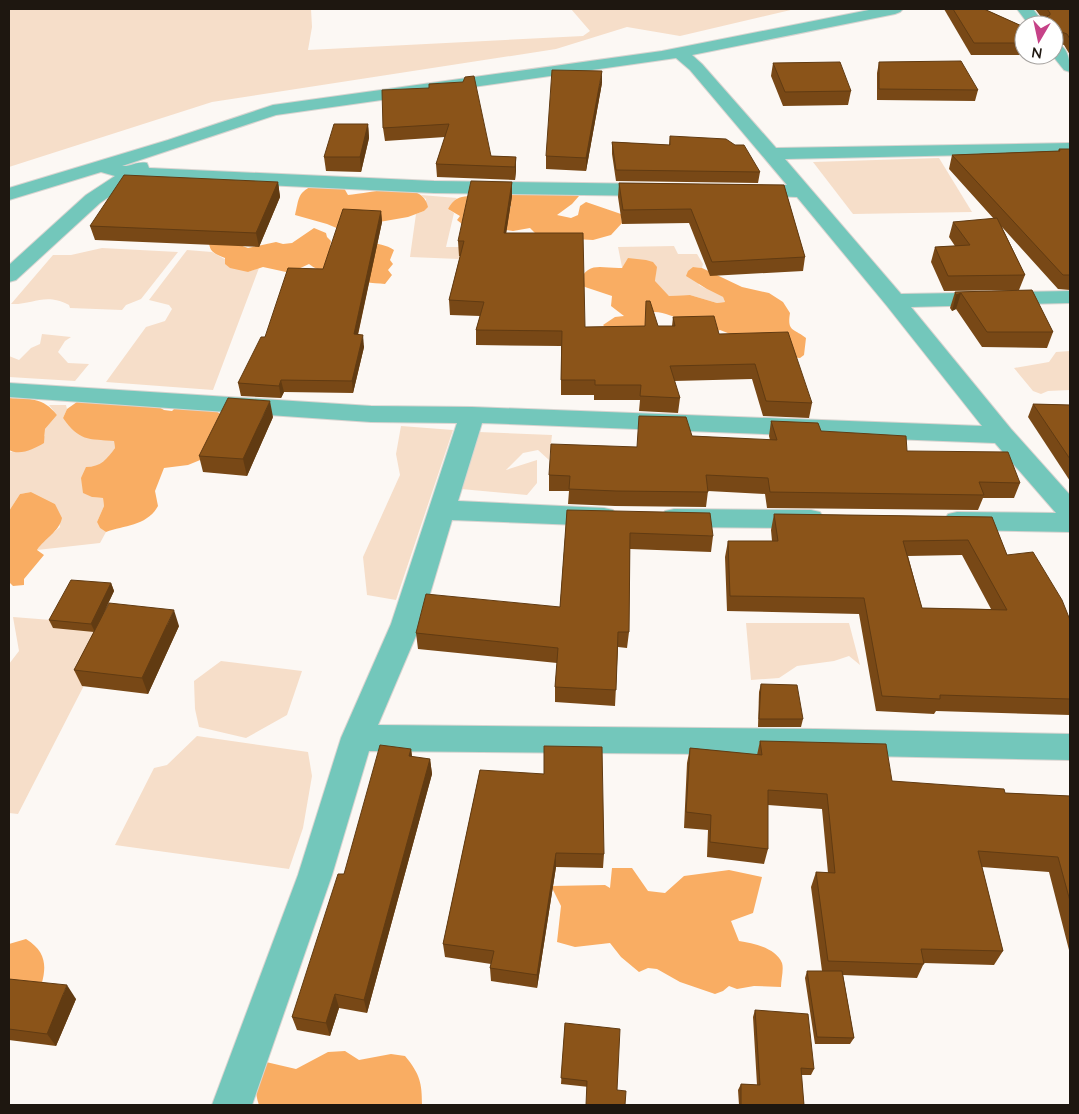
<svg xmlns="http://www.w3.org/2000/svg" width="1079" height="1114" viewBox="0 0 1079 1114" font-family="Lato,sans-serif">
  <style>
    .green { fill: #f6dec9 }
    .forest { fill: #f9ad63 }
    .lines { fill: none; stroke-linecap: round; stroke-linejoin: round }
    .minor-casing { stroke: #d8d4d0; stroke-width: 2 }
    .minor { fill: #73c7bb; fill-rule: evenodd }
    .wall { fill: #784816; fill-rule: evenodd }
    .shaded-wall { fill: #613b12 }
    .building { fill: #8b5419; stroke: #613b12; fill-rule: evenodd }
  </style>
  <rect width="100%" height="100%" fill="#fcf8f4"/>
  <g class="green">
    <path d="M9 9H311L312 27 308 50 583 36 590 31 571 9H795L680 36 627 27 556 49 212 102 9 167Z"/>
    <path d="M939 158 972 212 853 214 813 162Z"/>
    <path d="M421 195 457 198 448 209 454 213 446 247H462L459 259 410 257 416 214 424 211 426 199Z"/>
    <path d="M674 246 678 254H697L703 264 702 268 693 267 699 285 723 297 725 302 717 303 690 295 669 296 655 282 656 272 622 267 618 247Z"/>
    <path d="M102 248 178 252 141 299 126 305 122 310 70 308 69 305C45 292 33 305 11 304L53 255H71Z"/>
    <path d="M187 250 212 252 248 272 259 268 213 390 106 382 146 327 165 321 172 309 169 305 149 300Z"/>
    <path d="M42 334 71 337 65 341 58 352 68 363 89 364 75 381 9 377V356L19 360 31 348 40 344Z"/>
    <path d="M1070 351V390L1048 391 1041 394 1033 391 1014 368 1049 362 1056 352Z"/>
    <path d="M49 405H66L67 409 63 418 92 439 114 441 115 448 105 462 95 467 92 497 103 498 104 506 97 522 100 528 106 532 100 543 37 550 42 542 60 527 55 504 31 492 20 494 9 511V450L11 452 45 436V429L57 415Z"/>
    <path d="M401 426 453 430 396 600 367 595 363 557 400 475 396 454Z"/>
    <path d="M479 432 552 435 549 460 538 450 523 453 506 470 537 460V483L527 495 461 489Z"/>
    <path d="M13 617 115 625 18 814 9 813V664L19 651Z"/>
    <path d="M746 623H849L860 665 849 656 834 661 797 666 779 678 751 680Z"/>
    <path d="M221 661 302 671 287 715 246 738 199 727 195 709 194 681Z"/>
    <path d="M197 736 308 752 312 776 303 828 289 869 115 845 154 768 167 765Z"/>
  </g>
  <g class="forest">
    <path d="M312 186 344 188 348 195C368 194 422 177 428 207L424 211 408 217 339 229 327 224 295 215C299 200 297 193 312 186Z"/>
    <path d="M517 191 574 193 579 196 572 204 557 215 571 218 578 215 580 206 586 202 621 214 622 223 611 235 593 240 539 237 530 228 513 231 462 224 457 220 460 216 448 209C461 184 488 202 506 211L511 207 508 203 511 194Z"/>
    <path d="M314 228 326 233 327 237 331 241 330 247C350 245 377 238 394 250L390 260 393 264 388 270 392 275 385 284C360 282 329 279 309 264L296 270 286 272 263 267 248 272 230 268 225 264V258C216 254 210 253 209 243L237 244 248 248 276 242 283 244 292 243Z"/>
    <path d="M628 258 646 260 653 262 657 267 655 281 669 296 690 295 717 303 725 302 723 297 707 289 686 276 688 271 693 267 702 268 742 287 769 293 783 302 790 313C787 332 793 328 806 338L804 355 800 358 789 357 720 330 708 335C689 325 669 310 647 312L654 328 609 331 603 325 615 317 624 316 611 306 612 296 585 287 579 283C588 260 602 269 622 268Z"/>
    <path d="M84 397 157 406 164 410 172 411 178 405 216 411 222 415 210 456 188 465 164 468 155 491 158 506C147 526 125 525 106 532L100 528 97 522 104 506 103 498 92 497 83 493 81 478 86 467C101 467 107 459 115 448L114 441C88 439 79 441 63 418L67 409Z"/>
    <path d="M9 398C30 399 43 397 57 415L45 429 44 443C34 449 20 456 9 450Z"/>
    <path d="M31 492 55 504 62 518C59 532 45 538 37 550L44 555 24 579V585L13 586 9 582V511L20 494Z"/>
    <path d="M612 868H632L648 891 665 893 684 876 729 870 762 877 753 913 731 921 739 941C753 943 776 948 782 963 784 969 781 980 781 987L754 986 737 989 729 986 723 991 715 994 680 982 657 969 648 968 639 972 621 957 610 943 575 947 557 942 561 906 551 886 605 885 610 888Z"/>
    <path d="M26 939C53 956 44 975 37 1001L9 1020V944Z"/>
    <path d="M345 1051 359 1060 391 1054 405 1056C420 1074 422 1083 422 1105H259C253 1088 256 1077 266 1062L296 1069 328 1052Z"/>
  </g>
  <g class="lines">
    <defs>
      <g id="minor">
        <path d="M874 9H903L900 12 895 14 692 55 702 64 776 148 1070 143V153L785 159 901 294 1070 291V303L911 307 1011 429 1070 495V532L957 530 948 528 944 521 948 514 957 512 1056 513 995 443 482 423 458 501 604 508 613 510 617 517 613 524 604 526 452 520 421 624 378 725 815 729 1070 734V760L815 755 369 751 332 875 252 1105H212L298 875 341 738 391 624 457 423 371 422 9 397V383L371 406 472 407 982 426 887 306 797 197 743 195 740 191 743 187 787 185 690 70 676 58 276 115 122 166C131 167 137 161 147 163L149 168 434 181 657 184 664 186 667 190 664 194 657 196 434 193 135 179 100 203 16 280 9 282V265L86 195 115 176 101 172 9 200V188L168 140 273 105 662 51Z"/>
        <path d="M1017 9H1033L1045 25H1029Z"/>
        <path d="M1054 42C1068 46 1070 59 1070 72L1064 70 1052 55H1054Z"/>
        <path d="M674 509 811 510 820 512 824 519 820 526 811 528 674 527 665 525 661 518 665 511Z"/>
      </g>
    </defs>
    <use href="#minor" class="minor-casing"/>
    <use href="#minor" class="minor"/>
  </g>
  <g class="wall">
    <path d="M944 9H984L1024 27V55H971Z"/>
    <path d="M1035 9H1070V55L1064 45 1055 42 1054 45V25H1044L1045 22Z"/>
    <path d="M879 62 978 90 975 101 877 100V73Z"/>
    <path d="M773 63 851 91 848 105 783 106 771 76Z"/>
    <path d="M602 83 586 171 546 169V156Z"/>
    <path d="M429 88 491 156 516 157V170L515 180 437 177 436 164 445 137 385 141 383 128Z"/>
    <path d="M368 124 369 138 361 172 326 171 324 157Z"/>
    <path d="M670 136 760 172 758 183 616 181 612 154V142L669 145Z"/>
    <path d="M1059 149H1070V290L1058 289 1002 227 1025 275 1019 290 944 291 931 262 935 247 955 246 949 237 953 222 994 219 949 169 952 155 1058 151Z"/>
    <path d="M278 182 280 197 259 247 95 240 90 226Z"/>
    <path d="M512 182V196L506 233 585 327 672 326 673 317 719 334 812 403 809 418 763 416 752 379 674 381 680 398 678 413 639 411 640 400H594V395H561V346L476 345V330L480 316 450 315 449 300 460 256H459L458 241Z"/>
    <path d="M619 183 784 185 805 257 803 271 710 276 689 223 622 224 618 197Z"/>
    <path d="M381 211 382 222 358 335 364 347 353 393 284 392 281 398 241 396 238 383 265 337 323 269Z"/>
    <path d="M1032 290 1053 332 1047 348 982 347 956 309 952 311 950 308 955 292Z"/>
    <path d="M1033 404 1070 405V481L1028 417Z"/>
    <path d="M273 417 247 476 203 472 199 456Z"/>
    <path d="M771 421 821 431 907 451 1020 483 1014 498H983L978 510 767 508 765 494 708 491 706 507 615 506 568 504 569 491H549V475L637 447 692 436 770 440 769 436Z"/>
    <path d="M567 510 713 536 711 552 630 549 629 632 627 648 618 647 615 706 555 702V687L557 663 418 649 416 633 560 607Z"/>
    <path d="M774 514 992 517 1007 555 1070 620V715L936 711 934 714 876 711 859 614 727 611 725 557 728 541H772L771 530ZM962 555 991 609 922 608 908 556Z"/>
    <path d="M111 583 114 591 101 618 179 626 148 694 82 686 74 670 94 632 53 628 49 620Z"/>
    <path d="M761 684 803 719 801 727H758L759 692Z"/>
    <path d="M760 741 892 781 1005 793 1070 796V950H1069L1049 872 982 867 1003 951 994 965 924 963 917 978 843 975 854 1038 850 1044H815L805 978 807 971H822L811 887 816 872 828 873 822 809 768 805V849L764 864 707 857 708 830 684 828 687 763 690 748 757 755Z"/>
    <path d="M411 749 412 757 430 759 432 774 367 1013 339 1008 330 1036 297 1030 292 1017 344 874Z"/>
    <path d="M480 770 604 854 603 868 556 867 537 988 491 981 490 968 491 964 445 957 443 944Z"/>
    <path d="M9 979 76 999 56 1046 9 1040Z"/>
    <path d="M755 1010 814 1069 811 1075H801L804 1105H739L738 1090 741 1084 757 1085 753 1017Z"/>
    <path d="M565 1023 617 1090 561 1084Z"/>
  </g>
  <g class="shaded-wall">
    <path d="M602 71V83L586 171V158Z"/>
    <path d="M368 124 369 138 361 172 360 157Z"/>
    <path d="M516 157V170L515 180V167Z"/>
    <path d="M278 182 280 197 259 247 256 233Z"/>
    <path d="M512 182V196L504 247V233Z"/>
    <path d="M381 211 382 222 355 347 354 334Z"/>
    <path d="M961 293 956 309 952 311 956 295Z"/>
    <path d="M363 335 364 347 353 393 352 381Z"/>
    <path d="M281 380 284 392 281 398 279 386Z"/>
    <path d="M270 401 273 417 247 476 243 459Z"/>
    <path d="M111 583 114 591 95 632 91 624Z"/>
    <path d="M174 610 179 626 148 694 142 678Z"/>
    <path d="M411 749 413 765 409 756Z"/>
    <path d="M430 759 432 774 367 1013 364 1000Z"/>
    <path d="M556 853V867L537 988V975Z"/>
    <path d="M67 985 76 999 56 1046 47 1034Z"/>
    <path d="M335 994 339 1008 330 1036 326 1023Z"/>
  </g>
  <g class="building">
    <path d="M953 9H984L1024 27V43H974Z"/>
    <path d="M1047 9H1070V39L1067 34 1056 30 1054 25H1053L1047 16 1050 15V13Z"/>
    <path d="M961 61 978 90 879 89V62Z"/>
    <path d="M840 62 851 91 785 92 773 63Z"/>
    <path d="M552 70 602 71 586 158 546 156Z"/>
    <path d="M474 76 491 156 516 157 515 167 436 164 449 124 383 128 382 90 429 88V84L463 82 465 77Z"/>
    <path d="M334 124H368L360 157H324Z"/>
    <path d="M670 136 726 139 735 145H744L760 172 616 170 612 142 670 145Z"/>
    <path d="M1059 149H1070V275H1063L952 155 1060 151Z"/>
    <path d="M124 175 278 182 256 233 90 226Z"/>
    <path d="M471 181 512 182 504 233H583L585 327 645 326 646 301H650L658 326H675L673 317 714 316 719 334 788 332 812 403 766 401 755 364 670 366 680 398 640 396 641 385H595V380H561L562 331 476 330 484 302 449 300 464 241H458Z"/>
    <path d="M619 183 784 185 805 257 712 262 691 209 623 210Z"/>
    <path d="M343 209 381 211 354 334 363 335 352 381 281 380 279 386 238 383 261 337H265L288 268 323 269Z"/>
    <path d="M997 218 1025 275 948 276 935 247 970 245 953 222Z"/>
    <path d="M1032 290 1053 332H987L961 293 956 295 955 292Z"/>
    <path d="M228 398 270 401 243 459 199 456Z"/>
    <path d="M1033 404 1070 405V459Z"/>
    <path d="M639 416 686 417 692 436 777 440 771 421 818 423 821 431 906 436 907 451 1008 452 1020 483 979 482 984 495 770 492 768 478 706 475 708 492 616 491 569 489 570 476 549 475 551 444 637 447Z"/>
    <path d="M567 510 710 513 713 536 630 533 629 632H618L616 690 555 687 558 648 416 633 426 594 560 607Z"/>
    <path d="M774 514 992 517 1007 555 1033 552 1062 600 1070 620V699L940 695V699L882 696 864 598 730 596 728 541H778ZM968 540 1007 610 922 608 903 541Z"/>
    <path d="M71 580 111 583 91 624 49 620Z"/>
    <path d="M109 603 174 610 142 678 74 670Z"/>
    <path d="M761 684 797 685 803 719H759Z"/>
    <path d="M760 741 886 744 892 781 1004 789 1005 793 1070 796V901L1058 857 978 851 1003 951 921 949 924 964 828 961 816 872 835 873 827 794 768 790V849L710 842 711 815 686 812 690 748 762 755Z"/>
    <path d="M380 745 411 749 409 756 430 759 364 1000 335 994 326 1023 292 1017 338 874H344Z"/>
    <path d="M544 746 602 747 604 854 556 853 537 975 490 968 494 951 443 944 480 770 544 774Z"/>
    <path d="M807 971H842L854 1038 817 1037Z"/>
    <path d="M9 979 67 985 47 1034 9 1029Z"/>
    <path d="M755 1010 808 1014 814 1069 801 1068 804 1105H741V1084L760 1085Z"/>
    <path d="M565 1023 620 1029 617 1090 626 1091 625 1105H586L587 1081 561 1078Z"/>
  </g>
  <rect width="1079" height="1114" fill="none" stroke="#1e1710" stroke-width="20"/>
  <g transform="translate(1039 40) rotate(189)"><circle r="24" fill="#ffffff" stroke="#a5a29f"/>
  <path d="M0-4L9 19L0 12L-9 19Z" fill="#c64288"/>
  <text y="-8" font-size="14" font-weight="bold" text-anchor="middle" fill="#1e1710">N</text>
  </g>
</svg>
